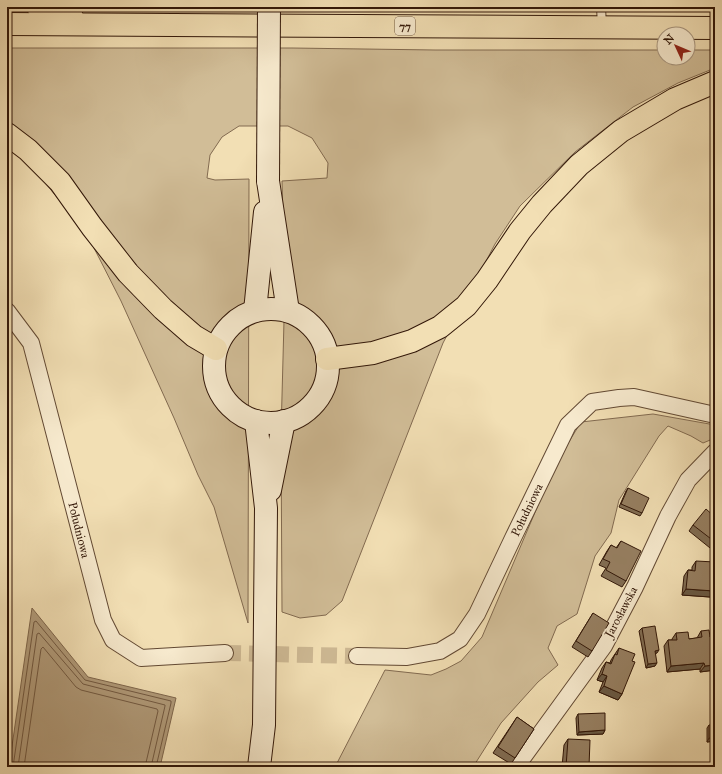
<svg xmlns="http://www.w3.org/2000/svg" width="722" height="774" viewBox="0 0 722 774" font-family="'IM FELL Great Primer',serif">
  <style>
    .green { fill: #d1bd97; stroke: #826a50 }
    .water { fill: #b19b7a; stroke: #7e664c }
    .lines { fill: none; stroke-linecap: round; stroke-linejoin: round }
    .shore { stroke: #725941; stroke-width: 1 }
    .street-tunnel { stroke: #ccb792; stroke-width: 16; stroke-dasharray: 16 8; stroke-linecap: butt }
    .lane-casing { stroke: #624933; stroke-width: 10 }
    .street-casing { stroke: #624933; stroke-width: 18 }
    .secondary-casing { stroke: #321708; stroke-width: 24 }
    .primary-casing { stroke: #321708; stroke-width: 24 }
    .lane { stroke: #f7eace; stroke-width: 8 }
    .street { stroke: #f7eace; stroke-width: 16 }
    .secondary { stroke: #f7eace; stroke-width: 22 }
    .primary { stroke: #f2dfb4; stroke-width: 22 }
    .secondary-bridge-casing { stroke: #321708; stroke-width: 24; stroke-linecap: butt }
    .secondary-bridge { stroke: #f7eace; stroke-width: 22 }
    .wall { fill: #816d53; stroke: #321708 }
    .shaded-wall { fill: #695944; stroke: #321708 }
    .building { fill: #967f61; stroke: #321708 }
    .labels { text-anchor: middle; stroke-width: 4; stroke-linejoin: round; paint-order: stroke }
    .shield { fill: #f7eace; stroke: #6d5643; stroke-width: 1 }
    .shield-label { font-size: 11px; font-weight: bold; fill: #321708 }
    .street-label { font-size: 12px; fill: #321708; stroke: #f7eace }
  </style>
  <rect width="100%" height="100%" fill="#f2dfb4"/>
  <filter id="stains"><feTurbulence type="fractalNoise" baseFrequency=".005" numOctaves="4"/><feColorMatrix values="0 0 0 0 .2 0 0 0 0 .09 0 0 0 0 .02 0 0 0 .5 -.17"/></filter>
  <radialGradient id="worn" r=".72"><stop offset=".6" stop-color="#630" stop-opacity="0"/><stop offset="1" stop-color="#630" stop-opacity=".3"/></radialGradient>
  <g class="green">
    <path d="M7 48H292L435 50H664V58H688V50H715V68L678 83 633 107 575 152 520 206 495 244 443 343 342 601 326 615 300 618 282 612 281 434 285 283 282 181 327 178 328 163 312 138 288 126H239L222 137 210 155 207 178 215 180 249 179 248 623 214 507 198 475 174 418 121 301 93 246 75 219 41 178 7 145Z"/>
    <path d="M653 414 715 425V438L703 443 691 436 668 426 659 436 619 500 611 533 595 556 577 614 557 626 548 648 558 665 538 682 501 723 473 767H335L385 670 431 675 446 669 461 661 482 637 556 463 581 422Z"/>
  </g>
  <path class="water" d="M32 608 88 677 176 698 160 767H9Z"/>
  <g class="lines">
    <g class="shore">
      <path d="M13 767 34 622 36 621 85 680 171 701V703L156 767"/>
      <path d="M18 767 37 634 39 633 83 684 165 705V706L151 767"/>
      <path d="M24 767 41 649 43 647 76 687 81 690 157 709 158 711 145 767"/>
    </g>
    <path class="street-tunnel" d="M225 653 357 656"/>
    <defs>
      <path id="lane" d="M601 7 602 26"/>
      <g id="street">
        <path d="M7 311 31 343 103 620 113 640 141 658 225 653"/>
        <path d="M357 656 407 657 440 651 460 639 477 614 513 538 568 425 592 402 619 398 634 397 715 415"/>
        <path d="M516 767 604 646 635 587 668 516 688 480 715 452"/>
      </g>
      <g id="secondary">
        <path d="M268 181 288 311"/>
        <circle cx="271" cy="366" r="57"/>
        <path d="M255 311 265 212"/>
        <path d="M256 421 266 508 264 725 259 767"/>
        <path d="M270 490 284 421"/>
      </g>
      <g id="primary">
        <path d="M38 7 72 17"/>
        <path d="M7 24 715 28"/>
        <path d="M7 134 28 150 60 182 92 227 128 273 163 309 194 336 216 349"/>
        <path d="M327 359 373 353 412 341 440 327 466 306 487 280 520 231 542 204 579 165 621 131 675 99 715 82"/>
      </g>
    </defs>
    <use href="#lane" class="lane-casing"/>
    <use href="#street" class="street-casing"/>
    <use href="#secondary" class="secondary-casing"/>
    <use href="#primary" class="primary-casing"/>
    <use href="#lane" class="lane"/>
    <use href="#street" class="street"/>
    <use href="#secondary" class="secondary"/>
    <use href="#primary" class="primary"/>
    <defs>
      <path id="secondary-bridge" d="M268 181 269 7"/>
    </defs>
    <use href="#secondary-bridge" class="secondary-bridge-casing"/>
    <use href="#secondary-bridge" class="secondary-bridge"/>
  </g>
  <g class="wall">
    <path d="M628 488 642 513 640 516 619 507 626 491Z"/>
    <path d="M715 517V552L689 531 693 525Z"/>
    <path d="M621 541 626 581 622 587 601 576 606 568 599 565 607 551 611 545 616 548Z"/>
    <path d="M696 561 714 591 710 597 682 595 684 576 688 570H692V567Z"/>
    <path d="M593 613 592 651 588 657 572 647Z"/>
    <path d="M642 628 657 653H655V666L646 668 639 631Z"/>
    <path d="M701 631 710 637 715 670 700 672V669L667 672 664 646 668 640H672V639L676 633 689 639 697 638Z"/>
    <path d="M619 648 632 661 622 694 618 700 599 692 603 682 597 680 602 668 606 662 610 663 611 660Z"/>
    <path d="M578 714 605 730 603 734 577 735 576 718Z"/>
    <path d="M517 717 534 729 511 764 493 753Z"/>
    <path d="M709 725 715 741 707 742V728Z"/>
    <path d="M568 739 589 767H562L564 745Z"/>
  </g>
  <g class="shaded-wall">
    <path d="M686 589 714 591 710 597 682 595Z"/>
    <path d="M659 650 657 653 653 654 655 651Z"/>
    <path d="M657 663 655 666 646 668 648 664Z"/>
    <path d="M704 663 700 669 667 672 671 666Z"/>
    <path d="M715 665V670L700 672 705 666Z"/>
    <path d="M602 674 607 676 603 682 597 680Z"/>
    <path d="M604 686 622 694 618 700 599 692Z"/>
    <path d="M605 730 603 734 577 735 579 732Z"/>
    <path d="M709 738H715V741L707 742Z"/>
  </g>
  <g class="building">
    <path d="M628 488 649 498 642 513 621 504Z"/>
    <path d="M706 509 715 517V542L693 525Z"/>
    <path d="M621 541 641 551 626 581 606 570 610 562 603 559 611 545 617 548Z"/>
    <path d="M696 561 715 562V584L714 591 686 589 688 570 695 571Z"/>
    <path d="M593 613 609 623 592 651 576 641Z"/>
    <path d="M655 626 659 650 655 651 657 663 648 664 642 628Z"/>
    <path d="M709 630 710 637 715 636V665L705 666 704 663 671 666 668 640H677L676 633 688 632 689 639 702 637 701 631Z"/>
    <path d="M619 648 635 654 632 661 635 662 622 694 604 686 607 676 602 674 606 662 611 664 615 654 617 655Z"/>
    <path d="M605 713V730L579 732 578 714Z"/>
    <path d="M517 717 534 729 515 758 498 747Z"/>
    <path d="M715 724V738H709V725Z"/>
    <path d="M568 739 590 740 589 767H566Z"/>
  </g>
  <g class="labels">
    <rect class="shield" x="395" y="17" width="20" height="18" rx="3"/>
    <g class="shield-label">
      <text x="405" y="30">77</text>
    </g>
    <g class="street-label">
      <text transform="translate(527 510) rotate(-64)" y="4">Południowa</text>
      <text transform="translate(79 530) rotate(76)" y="4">Południowa</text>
      <text transform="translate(621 612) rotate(-62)" y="4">Jarosławska</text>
    </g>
  </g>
  <rect width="722" height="774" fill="none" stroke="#f2dfb4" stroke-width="24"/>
  <rect x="8" y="8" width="706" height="758" fill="none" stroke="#321708" stroke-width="2"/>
  <rect x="12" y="12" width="698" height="750" fill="none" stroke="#321708"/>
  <g transform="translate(676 46) rotate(314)"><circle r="19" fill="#f7eace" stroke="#a8967f"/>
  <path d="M0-3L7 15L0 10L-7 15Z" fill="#8f2418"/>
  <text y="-6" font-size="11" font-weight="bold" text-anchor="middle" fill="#321708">N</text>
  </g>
  <rect width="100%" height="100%" filter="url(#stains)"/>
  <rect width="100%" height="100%" fill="url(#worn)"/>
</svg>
